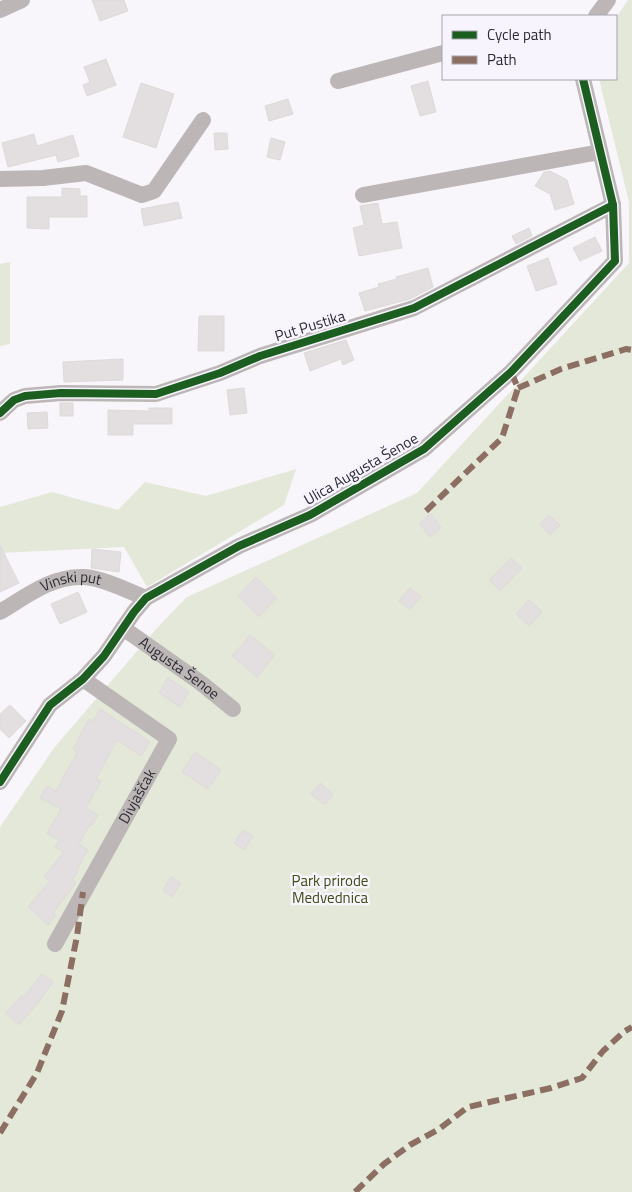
<svg xmlns="http://www.w3.org/2000/svg" width="632" height="1192" viewBox="0 0 632 1192" font-family="'Titillium Web',sans-serif">
  <style>
    .green { fill: #e3e8d8 }
    .building { fill: #e3dedf; stroke: #dfdad9 }
    .lines { fill: none; stroke-linecap: round; stroke-linejoin: round }
    .minor { stroke: #bcb6b6; stroke-width: 16 }
    .quiet { stroke: #8d6e63; stroke-width: 6; stroke-dasharray: 12 6; stroke-linecap: butt }
    .cycleway-casing { stroke: #f7f4fd; stroke-width: 11 }
    .cycleway { stroke: #1b5e20; stroke-width: 8 }
    .labels { text-anchor: middle; stroke-width: 5; stroke-linejoin: round; paint-order: stroke }
    .street-label { font-size: 15px; fill: #2c2a32; stroke: #f7f4fd }
    .park-label { font-size: 15px; fill: #3e4c13; stroke: #f7f4fd }
  </style>
  <rect width="100%" height="100%" fill="#f8f6fb"/>
  <g class="green">
    <path d="M628 0H632V1192H0V827L54 748 156 629 187 597 417 493 629 263V202L599 79H616V18Z"/>
    <path d="M10 262V344L0 346V264Z"/>
    <path d="M296 469 284 505 147 587 124 547 0 553V507L52 492 118 510 145 482 206 496Z"/>
  </g>
  <g class="building">
    <path d="M92 0H124L128 11 100 21Z"/>
    <path d="M106 59 116 85 87 96 83 85 90 82 84 67Z"/>
    <path d="M428 81 436 112 420 116 411 86Z"/>
    <path d="M141 83 174 94 156 148 123 137Z"/>
    <path d="M288 99 293 114 269 121 265 106Z"/>
    <path d="M214 133H227L228 149 215 150Z"/>
    <path d="M34 134 37 146 73 135 79 156 58 162 56 155 8 167 2 143Z"/>
    <path d="M271 138 285 142 280 160 267 157Z"/>
    <path d="M550 171 567 180 574 204 555 210 550 194 535 186 544 172Z"/>
    <path d="M62 188 80 189V196H87V217H49V229L27 228V197H62Z"/>
    <path d="M178 202 182 218 144 226 141 209Z"/>
    <path d="M378 203 382 224 397 222 402 248 359 256 353 228 364 225 360 206Z"/>
    <path d="M529 228 532 236 516 244 512 236Z"/>
    <path d="M595 237 602 251 580 261 573 248Z"/>
    <path d="M548 258 557 284 536 291 527 266Z"/>
    <path d="M428 268 433 287 410 299 365 311 359 293 379 287 378 284 397 279 396 277Z"/>
    <path d="M199 316H224V351H198Z"/>
    <path d="M346 340 354 360 343 365 341 359 310 371 304 353Z"/>
    <path d="M123 359V380L64 382 63 362Z"/>
    <path d="M244 388 247 413 230 415 227 390Z"/>
    <rect x="60" y="403" width="13" height="13"/>
    <path d="M149 408H172V424H133V435H108V410L149 411Z"/>
    <path d="M47 412 48 428 28 429 27 413Z"/>
    <path d="M431 514 441 528 430 537 419 523Z"/>
    <path d="M549 515 560 525 550 535 540 525Z"/>
    <path d="M0 545 19 583 0 592Z"/>
    <path d="M92 549 121 552 119 572 91 568Z"/>
    <path d="M511 558 522 568 500 591 489 580Z"/>
    <path d="M256 577 277 598 259 617 238 596Z"/>
    <path d="M410 588 421 597 410 610 399 601Z"/>
    <path d="M78 592 87 612 60 624 51 604Z"/>
    <path d="M529 600 542 612 529 626 516 614Z"/>
    <path d="M250 635 275 655 257 677 232 656Z"/>
    <path d="M168 678 189 692 180 707 159 693Z"/>
    <path d="M10 705 26 721 9 738 0 729V714Z"/>
    <path d="M100 709 150 742 141 756 117 740 96 779 101 781 86 808 98 815 92 825 90 824 79 844 88 850 76 871 78 872 72 880 76 883 53 913 56 915 48 925 28 907 50 881 44 877 64 852 55 847 59 840 47 833 61 809 40 798 47 786 56 791 77 752 73 749 89 719 93 721Z"/>
    <path d="M195 752 221 770 208 789 182 772Z"/>
    <path d="M320 783 333 794 325 805 311 794Z"/>
    <path d="M243 830 253 836 244 850 234 843Z"/>
    <path d="M171 877 181 883 172 897 163 890Z"/>
    <path d="M42 974 53 982 41 999 19 1025 6 1013 22 995 24 997Z"/>
  </g>
  <g class="lines">
    <g class="minor">
      <path d="M0 10 22 0"/>
      <path d="M596 16 608 0"/>
      <path d="M338 81 443 53"/>
      <path d="M0 179 43 178 86 173 142 195 154 191 203 120"/>
      <path d="M363 195 600 152"/>
      <path d="M0 413 14 400 25 396 61 393 156 394 220 373 260 356 414 308 613 205"/>
      <path id="s1" d="M0 612C25 597 53 575 84 577 103 578 128 591 146 598"/>
      <path id="s2" d="M123 628 201 683 233 709"/>
      <path d="M0 782 50 705 83 679 104 656 134 612 146 598 239 546 310 515 424 449 511 372 615 261 613 205 583 79"/>
      <path id="s3" d="M55 944 169 739 83 679"/>
    </g>
    <g class="quiet">
      <path d="M518 388 561 369 626 349 632 350"/>
      <path d="M426 511 502 438 518 388 511 372"/>
      <path d="M0 1133 37 1073 62 1011 77 936 83 892"/>
      <path d="M355 1192 384 1164 410 1145 439 1129 468 1107 551 1088 582 1078 603 1051 625 1031 632 1027"/>
    </g>
    <defs>
      <g id="cycleway">
        <path d="M0 413 14 400 25 396 61 393 156 394 220 373 260 356 414 308 613 205"/>
        <path d="M0 782 50 705 83 679 104 656 134 612 146 598 239 546 310 515 424 449 511 372 615 261 613 205 583 79"/>
      </g>
    </defs>
    <use href="#cycleway" class="cycleway-casing"/>
    <use href="#cycleway" class="cycleway"/>
  </g>
  <g class="labels">
    <g class="street-label">
      <text transform="translate(310 326) rotate(-17)" y="5">Put Pustika</text>
      <text transform="translate(361 469) rotate(-30)" y="5">Ulica Augusta Šenoe</text>
      <text dy="5" stroke="none"><textPath href="#s1" startOffset="79">Vinski put</textPath></text>
      <text dy="5" stroke="none"><textPath href="#s2" startOffset="69">Augusta Šenoe</textPath></text>
      <text dy="5" stroke="none"><textPath href="#s3" startOffset="169">Divjaščak</textPath></text>
    </g>
    <g class="park-label">
      <text x="330" y="886">Park prirode<tspan x="330" dy="17">Medvednica</tspan></text>
    </g>
  </g>
  <rect x="442" y="15" width="175" height="65" fill="#f7f4fd" stroke="#a6a3ac"/>
  <rect x="452" y="31" width="25" height="8" fill="#1b5e20" stroke="#a6a3ac"/>
  <text x="487" y="40" font-size="15" fill="#2c2a32">Cycle path</text>
  <rect x="452" y="56" width="25" height="8" fill="#8d6e63" stroke="#a6a3ac"/>
  <text x="487" y="65" font-size="15" fill="#2c2a32">Path</text>
</svg>
